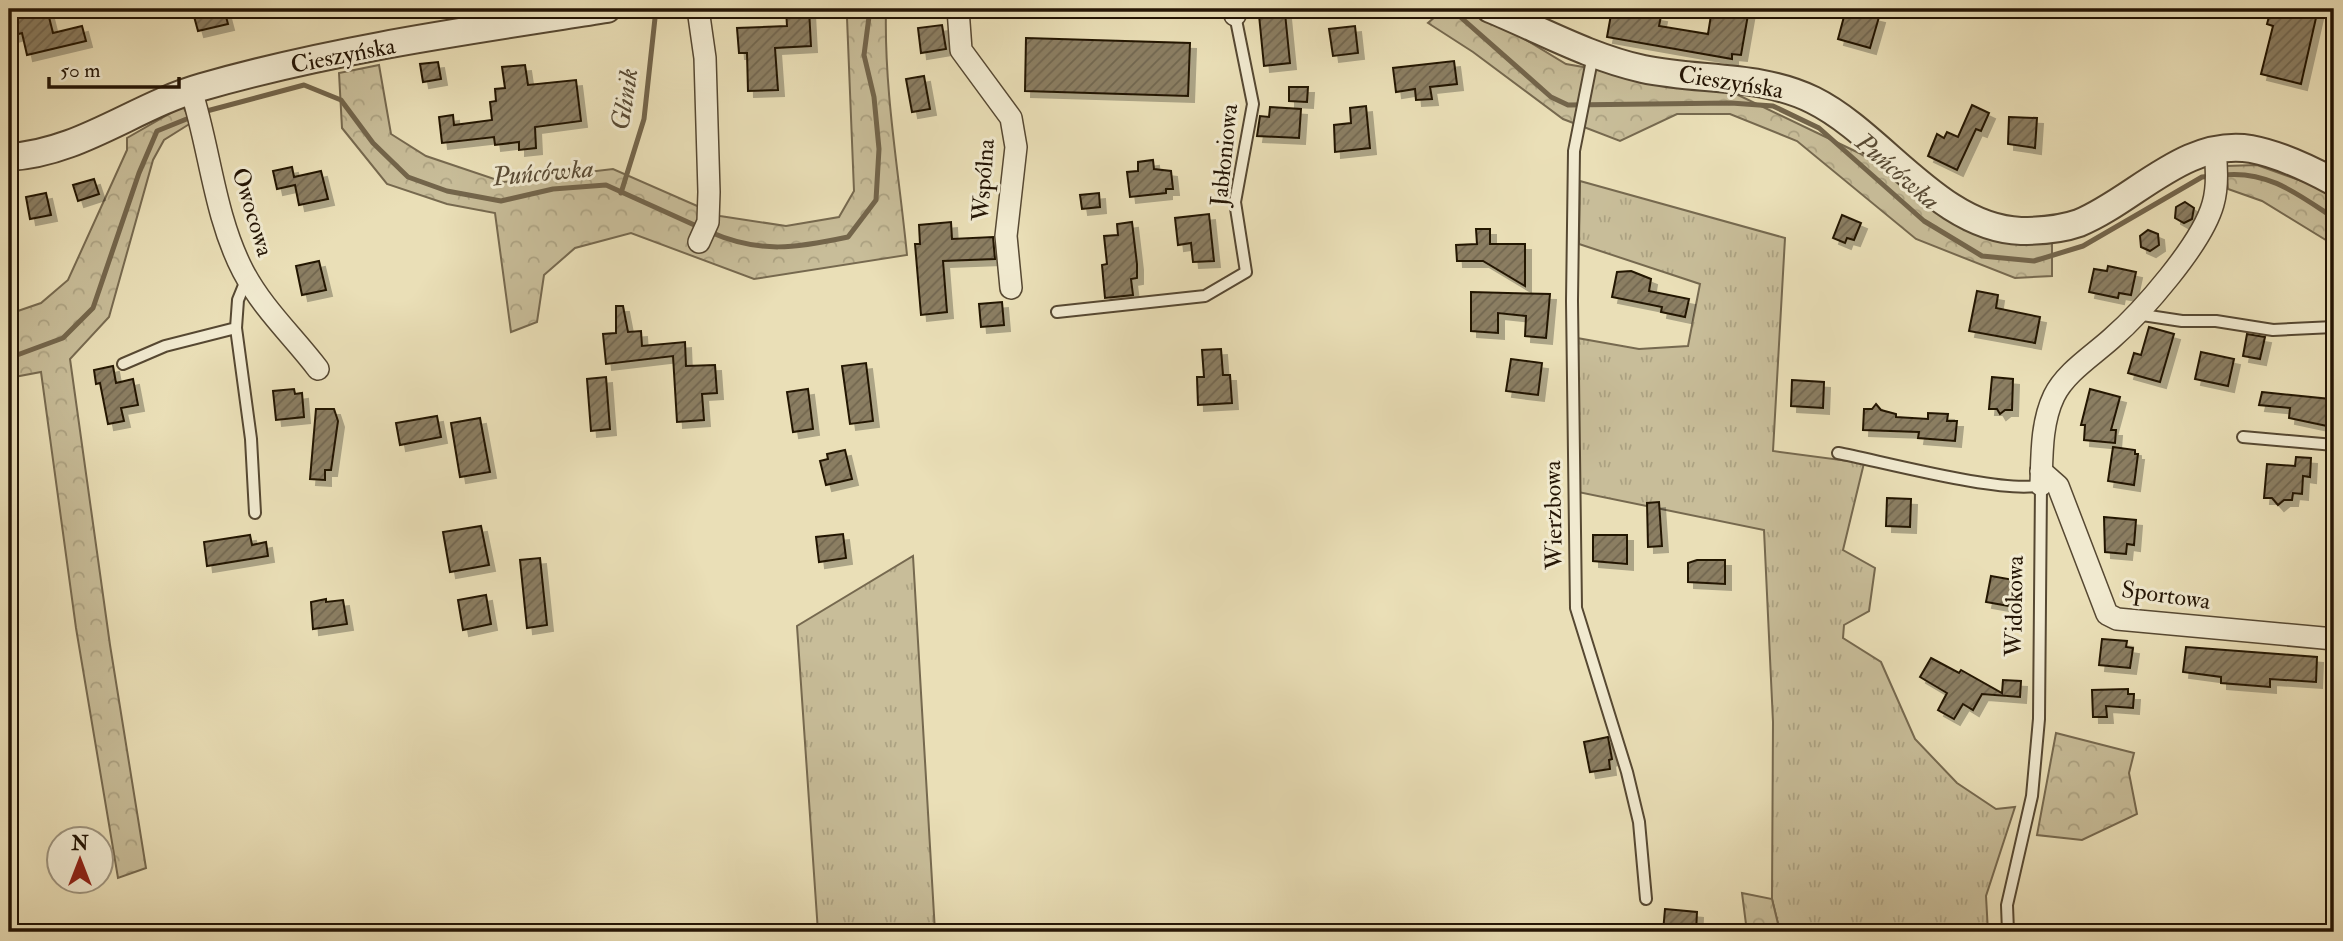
<svg xmlns="http://www.w3.org/2000/svg" width="2343" height="941" viewBox="0 0 2343 941" font-family="'IM FELL Double Pica',serif">
  <style>
    .grass { fill: url(#grass-tufts); stroke: #76694f; stroke-width: 2 }
    .forest { fill: url(#forest-crowns); stroke: #76694f; stroke-width: 2 }
    .lines { fill: none; stroke-linecap: round; stroke-linejoin: round }
    .stream { stroke: #73654b; stroke-width: 5 }
    .building { fill: url(#building-hatch); stroke: #241505; stroke-width: 2; filter: url(#shadow) }
    .service-casing { stroke: #564832; stroke-width: 14 }
    .minor-casing { stroke: #564832; stroke-width: 24 }
    .tertiary-casing { stroke: #564832; stroke-width: 30 }
    .service { stroke: #f1ead0; stroke-width: 10 }
    .minor { stroke: #f1ead0; stroke-width: 21 }
    .tertiary { stroke: #f1ead0; stroke-width: 26 }
    .labels { text-anchor: middle; stroke-width: 6; stroke-linejoin: round; paint-order: stroke }
    .street-label { font-size: 24px; fill: #241505; stroke: #f1ead0 }
    .water-label { font-size: 26px; font-style: italic; fill: #584a34; stroke: #f1ead0 }
  </style>
  <defs>
    <pattern id="grass-tufts" width="24" height="20" patternUnits="userSpaceOnUse" patternTransform="scale(1.75)"><rect width="24" height="20" fill="#c8bd99"/><path d="M3 7l-1-3M5 7V3M7 7l1-3M15 17l-1-3M17 17v-4M19 17l1-3" fill="none" stroke="#aca282"/></pattern>
    <pattern id="forest-crowns" width="20" height="18" patternUnits="userSpaceOnUse" patternTransform="scale(1.75)"><rect width="20" height="18" fill="#c8bd99"/><path d="M2 6a3 3 0 1 1 6 0M12 15a3 3 0 1 1 6 0" fill="none" stroke="#aca282"/></pattern>
    <pattern id="building-hatch" width="6" height="6" patternUnits="userSpaceOnUse" patternTransform="scale(1.75)"><rect width="6" height="6" fill="#8b7e62"/><path d="M-1 1l2-2M0 6l6-6M5 7l2-2" fill="none" stroke="#71664f"/></pattern>
    <filter id="shadow"><feDropShadow dx="6" dy="6" stdDeviation="0" flood-color="#0004"/></filter>
  </defs>
  <rect width="100%" height="100%" fill="#eadfb7"/>
  <filter id="stains"><feTurbulence type="fractalNoise" baseFrequency=".00286" numOctaves="4"/><feColorMatrix values="0 0 0 0 .2 0 0 0 0 .09 0 0 0 0 .02 0 0 0 .5 -.17"/></filter>
  <radialGradient id="worn" r=".72"><stop offset=".6" stop-color="#630" stop-opacity="0"/><stop offset="1" stop-color="#630" stop-opacity=".3"/></radialGradient>
  <g class="grass">
    <path d="M1580 181 1785 238 1773 451 1864 463 1843 550 1875 568 1869 611 1844 625 1843 638 1881 662 1915 739 1957 783 1996 809 2015 807 1986 896 1988 932H1780L1772 899 1773 722 1764 530 1578 492 1577 338 1639 349 1688 346 1700 284 1579 244Z"/>
    <path d="M913 556 935 932H818L797 626Z"/>
  </g>
  <g class="forest">
    <path d="M875 9H886C884 91 899 173 907 255L754 279 631 233 575 248 544 275 537 322 511 332 495 213 447 204 387 184 342 128 339 73 379 65 391 134 426 156 503 182 613 169 720 216 786 226 839 217 854 191 847 18Z"/>
    <path d="M1444 9H1462L1495 21 1566 64 1734 93 1859 153 1995 236 2052 237V276L2015 278 1916 239 1797 141 1730 114H1677L1620 141 1563 119 1473 52 1428 23Z"/>
    <path d="M183 106 191 123 164 140 153 160 109 317 70 359 110 645 146 868 118 878 76 628 41 372 9 378V314L41 303 68 280 127 150V138Z"/>
    <path d="M2257 165 2313 185 2334 197V245L2262 201 2228 189 2226 166Z"/>
    <path d="M2056 733 2134 753 2129 773 2137 814 2082 840 2037 835Z"/>
    <path d="M1742 893 1772 899 1780 932H1747Z"/>
  </g>
  <g class="lines">
    <g class="stream">
      <path d="M1097 9 1160 13 1207 9"/>
      <path d="M1442 9 1457 14 1551 97 1568 105 1731 103 1773 106 1819 128 1924 221 1982 256 2034 261 2083 246 2202 177 2213 176"/>
      <path d="M203 112 304 85 341 100 373 143 408 177 447 191 501 201 553 189 606 185 701 228"/>
      <path d="M2223 175C2268 170 2299 195 2334 218"/>
      <path d="M621 193 644 119 656 9"/>
      <path d="M710 232C760 254 796 248 848 237L876 200 879 149 874 97 864 55 870 9"/>
      <path d="M9 358 63 338 93 308 139 173 157 131 194 116"/>
    </g>
  </g>
  <g class="building">
    <path d="M25 9H47L53 33 82 26 86 41 27 55 22 33 12 36 9 20V12Z"/>
    <path d="M192 9H224L228 24 198 31Z"/>
    <path d="M786 9H809L811 46 775 48 778 90 748 91 747 53H739L737 28 787 26Z"/>
    <path d="M1612 9H1650L1649 14 1661 16 1659 26 1708 34 1712 9H1749L1741 55 1732 54V59L1607 37Z"/>
    <path d="M1846 9 1879 17 1870 48 1838 39Z"/>
    <path d="M2271 9H2318L2301 84 2261 74 2273 26 2267 24Z"/>
    <path d="M1285 13 1290 63 1264 66 1259 15Z"/>
    <path d="M942 25 946 49 921 53 918 28Z"/>
    <path d="M1355 26 1358 53 1333 56 1329 29Z"/>
    <path d="M1026 38 1190 43 1188 96 1025 91Z"/>
    <path d="M1454 61 1457 84 1430 87 1432 99 1416 100 1415 89 1396 92 1393 68Z"/>
    <path d="M438 62 441 79 423 82 420 64Z"/>
    <path d="M525 65 528 85 576 80 581 121 535 127 536 148 519 150V142L495 145 494 137 442 143 439 117 453 115 454 125 492 120 490 102 496 101 495 89 505 88 502 67Z"/>
    <path d="M924 76 930 109 912 112 906 79Z"/>
    <path d="M1289 87H1308L1307 102 1289 101Z"/>
    <path d="M1972 105 1989 113 1981 131 1976 129 1957 170 1928 156 1937 134 1944 138 1947 132 1958 137Z"/>
    <path d="M1366 106 1370 148 1335 152 1334 125 1351 123 1350 108Z"/>
    <path d="M1270 107 1301 109 1299 138 1257 136 1260 116 1269 117Z"/>
    <path d="M2009 117 2037 118 2035 148 2008 144Z"/>
    <path d="M1153 160 1154 169 1171 171 1173 189H1166V193L1130 197 1127 172 1138 171V162Z"/>
    <path d="M292 167 294 177 321 171 328 199 299 205 295 185 277 189 273 171Z"/>
    <path d="M94 179 99 194 78 201 73 185Z"/>
    <path d="M46 193 51 215 30 219 26 197Z"/>
    <path d="M1099 193 1100 207 1082 209 1080 195Z"/>
    <path d="M2185 202 2194 208 2192 219 2184 223 2175 218 2176 207Z"/>
    <path d="M1209 214 1214 261 1193 262 1191 243 1178 245 1175 218Z"/>
    <path d="M1842 215 1861 223 1854 240 1847 238 1845 243 1833 238Z"/>
    <path d="M951 222 952 239 993 237 995 259 943 261 947 312 921 315 915 244H920L919 225Z"/>
    <path d="M1132 222 1137 264V278L1131 279 1133 295 1105 298 1102 265 1107 264 1104 236 1118 235 1117 224Z"/>
    <path d="M1476 229H1490V244H1525V286L1483 261H1457L1456 245 1477 244Z"/>
    <path d="M2148 230 2158 234 2159 245 2150 251 2141 247 2140 236Z"/>
    <path d="M319 261 326 290 302 295 296 266Z"/>
    <path d="M2108 266 2136 272 2131 295 2119 293 2118 298 2089 292 2094 269 2107 271Z"/>
    <path d="M1631 271 1651 279 1649 291 1689 299 1685 317 1661 312 1662 307 1612 297 1617 272Z"/>
    <path d="M1977 291 1998 295 1996 308 2040 317 2035 343 1969 331Z"/>
    <path d="M1471 292 1550 294 1546 338 1525 336 1526 316 1498 313V333L1471 331Z"/>
    <path d="M1002 302 1004 325 981 327 979 304Z"/>
    <path d="M616 306H623L628 332 641 331 642 346 685 342 686 366 715 365 717 393 702 394 704 420 677 422 673 356 606 364 603 334 616 333Z"/>
    <path d="M2149 327 2174 334 2160 382 2128 373 2134 353 2141 355Z"/>
    <path d="M2247 334 2265 337 2260 359 2243 356Z"/>
    <path d="M1221 349 1223 375H1230L1232 403 1198 405 1197 377H1204L1202 350Z"/>
    <path d="M2201 352 2234 359 2228 386 2195 379Z"/>
    <path d="M1511 359 1542 363 1538 395 1506 391Z"/>
    <path d="M866 363 873 421 850 424 842 366Z"/>
    <path d="M113 366 116 383 133 379 138 405 121 408 124 421 108 424 100 383 96 384 94 370Z"/>
    <path d="M606 377 610 429 591 431 587 379Z"/>
    <path d="M1992 377 2013 379 2012 410H2005L2000 414 1997 409H1989Z"/>
    <path d="M1792 380 1824 382 1823 408 1791 406Z"/>
    <path d="M294 389 295 394 302 393 304 417 276 420 273 391Z"/>
    <path d="M808 389 813 429 793 432 787 392Z"/>
    <path d="M2090 389 2120 397 2111 430H2116L2115 443 2084 440 2085 425H2081Z"/>
    <path d="M2262 392 2330 399 2327 426 2289 418 2290 408 2259 405Z"/>
    <path d="M1876 404 1881 410 1896 414V417L1928 419V413L1948 414 1947 421H1957L1955 441 1918 438 1919 432 1863 430 1864 409H1872Z"/>
    <path d="M316 409H334L338 421 331 470H325V480L310 479Z"/>
    <path d="M437 416 441 437 400 445 396 423Z"/>
    <path d="M480 418 490 472 460 477 451 423Z"/>
    <path d="M2113 447 2135 450V454H2138L2134 485 2108 481Z"/>
    <path d="M845 450 852 479 826 485 820 461 828 459 827 454Z"/>
    <path d="M2296 457 2311 458 2310 477 2303 476 2302 494 2293 493 2292 500H2284L2278 505 2272 498H2264L2267 464 2295 466Z"/>
    <path d="M1887 498 1911 499 1910 527 1886 526Z"/>
    <path d="M1659 502 1662 546 1648 547 1647 503Z"/>
    <path d="M2104 517 2136 520 2134 545 2127 544 2126 554 2105 552Z"/>
    <path d="M481 526 489 565 450 572 443 532Z"/>
    <path d="M843 534 846 558 819 562 816 537Z"/>
    <path d="M250 535 252 545 266 542 268 556 207 566 204 542Z"/>
    <path d="M1593 535H1627V564L1593 561Z"/>
    <path d="M540 558 547 625 527 628 520 560Z"/>
    <path d="M1697 560H1725V584L1688 582V563Z"/>
    <path d="M1991 576 2014 580 2009 606 1986 602Z"/>
    <path d="M486 595 491 624 463 630 458 600Z"/>
    <path d="M326 599V602L343 600 347 624 313 629 311 602Z"/>
    <path d="M2102 639 2127 641 2126 647 2133 648 2130 668 2099 665Z"/>
    <path d="M2186 647 2317 657 2316 682 2270 679V687L2221 683V677L2183 672Z"/>
    <path d="M1931 658 1959 673 1961 670 2002 693 2003 680 2021 681 2020 697 1982 694 1973 710 1963 704 1954 719 1938 710 1947 693 1920 677Z"/>
    <path d="M2128 689V694H2134L2133 708 2106 706 2107 717H2093L2092 690Z"/>
    <path d="M1608 737 1612 759 1609 760 1610 769 1590 772 1584 742Z"/>
    <path d="M1665 909 1697 912 1696 932H1663Z"/>
  </g>
  <g class="lines">
    <defs>
      <g id="service">
        <path d="M486 9 490 28"/>
        <path d="M1593 55 1574 151 1572 301 1576 608 1627 772 1639 822 1646 899"/>
        <path d="M1057 312 1205 296 1246 272 1235 202 1253 104 1235 15"/>
        <path d="M2136 314 2182 321H2216L2273 330 2334 327"/>
        <path d="M236 328 251 439 255 513"/>
        <path d="M123 364 165 346 236 328 238 300 247 278"/>
        <path d="M2243 437 2334 445"/>
        <path d="M1838 453C1880 461 2006 495 2041 485L2039 719 2032 796 2007 905 2008 932"/>
      </g>
      <g id="minor">
        <path d="M698 9 705 58 709 192 708 222 699 242"/>
        <path d="M958 9 961 50 1011 118 1016 147 1006 236 1011 288"/>
        <path d="M1234 9 1235 15"/>
        <path d="M191 90C210 149 214 215 243 271 263 309 292 335 318 369"/>
        <path d="M2041 471 2058 486 2107 614 2117 619 2334 639"/>
        <path d="M2041 485C2042 456 2041 423 2054 396 2065 373 2092 356 2111 339 2142 312 2202 244 2213 204 2218 187 2217 169 2215 151"/>
      </g>
      <g id="tertiary">
        <path d="M1490 9C1541 30 1589 57 1643 69 1700 81 1760 74 1813 100 1882 134 1939 228 2021 231 2039 231 2062 229 2079 223 2135 200 2185 138 2251 149 2278 154 2310 169 2334 182"/>
        <path d="M9 157C80 153 135 106 202 87 334 49 472 30 607 9"/>
      </g>
    </defs>
    <use href="#service" class="service-casing"/>
    <use href="#minor" class="minor-casing"/>
    <use href="#tertiary" class="tertiary-casing"/>
    <use href="#service" class="service"/>
    <use href="#minor" class="minor"/>
    <use href="#tertiary" class="tertiary"/>
  </g>
  <g class="labels">
    <g class="street-label">
      <text transform="translate(343 55) rotate(-11)" y="8">Cieszyńska</text>
      <text transform="translate(1731 82) rotate(9)" y="8">Cieszyńska</text>
      <text transform="translate(1224 155) rotate(-84)" y="8">Jabłoniowa</text>
      <text transform="translate(983 180) rotate(-86)" y="8">Wspólna</text>
      <text transform="translate(253 212) rotate(73)" y="8">Owocowa</text>
      <text transform="translate(1553 515) rotate(-91)" y="8">Wierzbowa</text>
      <text transform="translate(2166 595) rotate(8)" y="8">Sportowa</text>
      <text transform="translate(2014 606) rotate(-89)" y="8">Widokowa</text>
    </g>
    <g class="water-label">
      <text transform="translate(624 99) rotate(-81)" y="9">Glinik</text>
      <text transform="translate(1898 171) rotate(41)" y="9">Puńcówka</text>
      <text transform="translate(543 172) rotate(-5)" y="9">Puńcówka</text>
    </g>
  </g>
  <rect width="2343" height="941" fill="none" stroke="#eadfb7" stroke-width="35"/>
  <rect x="10" y="10" width="2322" height="920" fill="none" stroke="#241505" stroke-width="3.5"/>
  <rect x="18" y="18" width="2308" height="906" fill="none" stroke="#241505" stroke-width="2"/>
  <g transform="translate(80 860)"><circle r="33" fill="#f1ead0" stroke="#9f957f" stroke-width="2"/>
  <path d="M0-5L12 26L0 18L-12 26Z" fill="#8f2418"/>
  <text y="-10" font-size="19" font-weight="bold" text-anchor="middle" fill="#241505">N</text>
  </g>
  <path d="M49 77v10h130v-10" fill="none" stroke="#241505" stroke-width="3.5"/>
  <text x="60" y="77" font-size="21" fill="#241505" stroke="#f1ead0" stroke-width="5" paint-order="stroke">50 m</text>
  <rect width="100%" height="100%" filter="url(#stains)"/>
  <rect width="100%" height="100%" fill="url(#worn)"/>
</svg>
